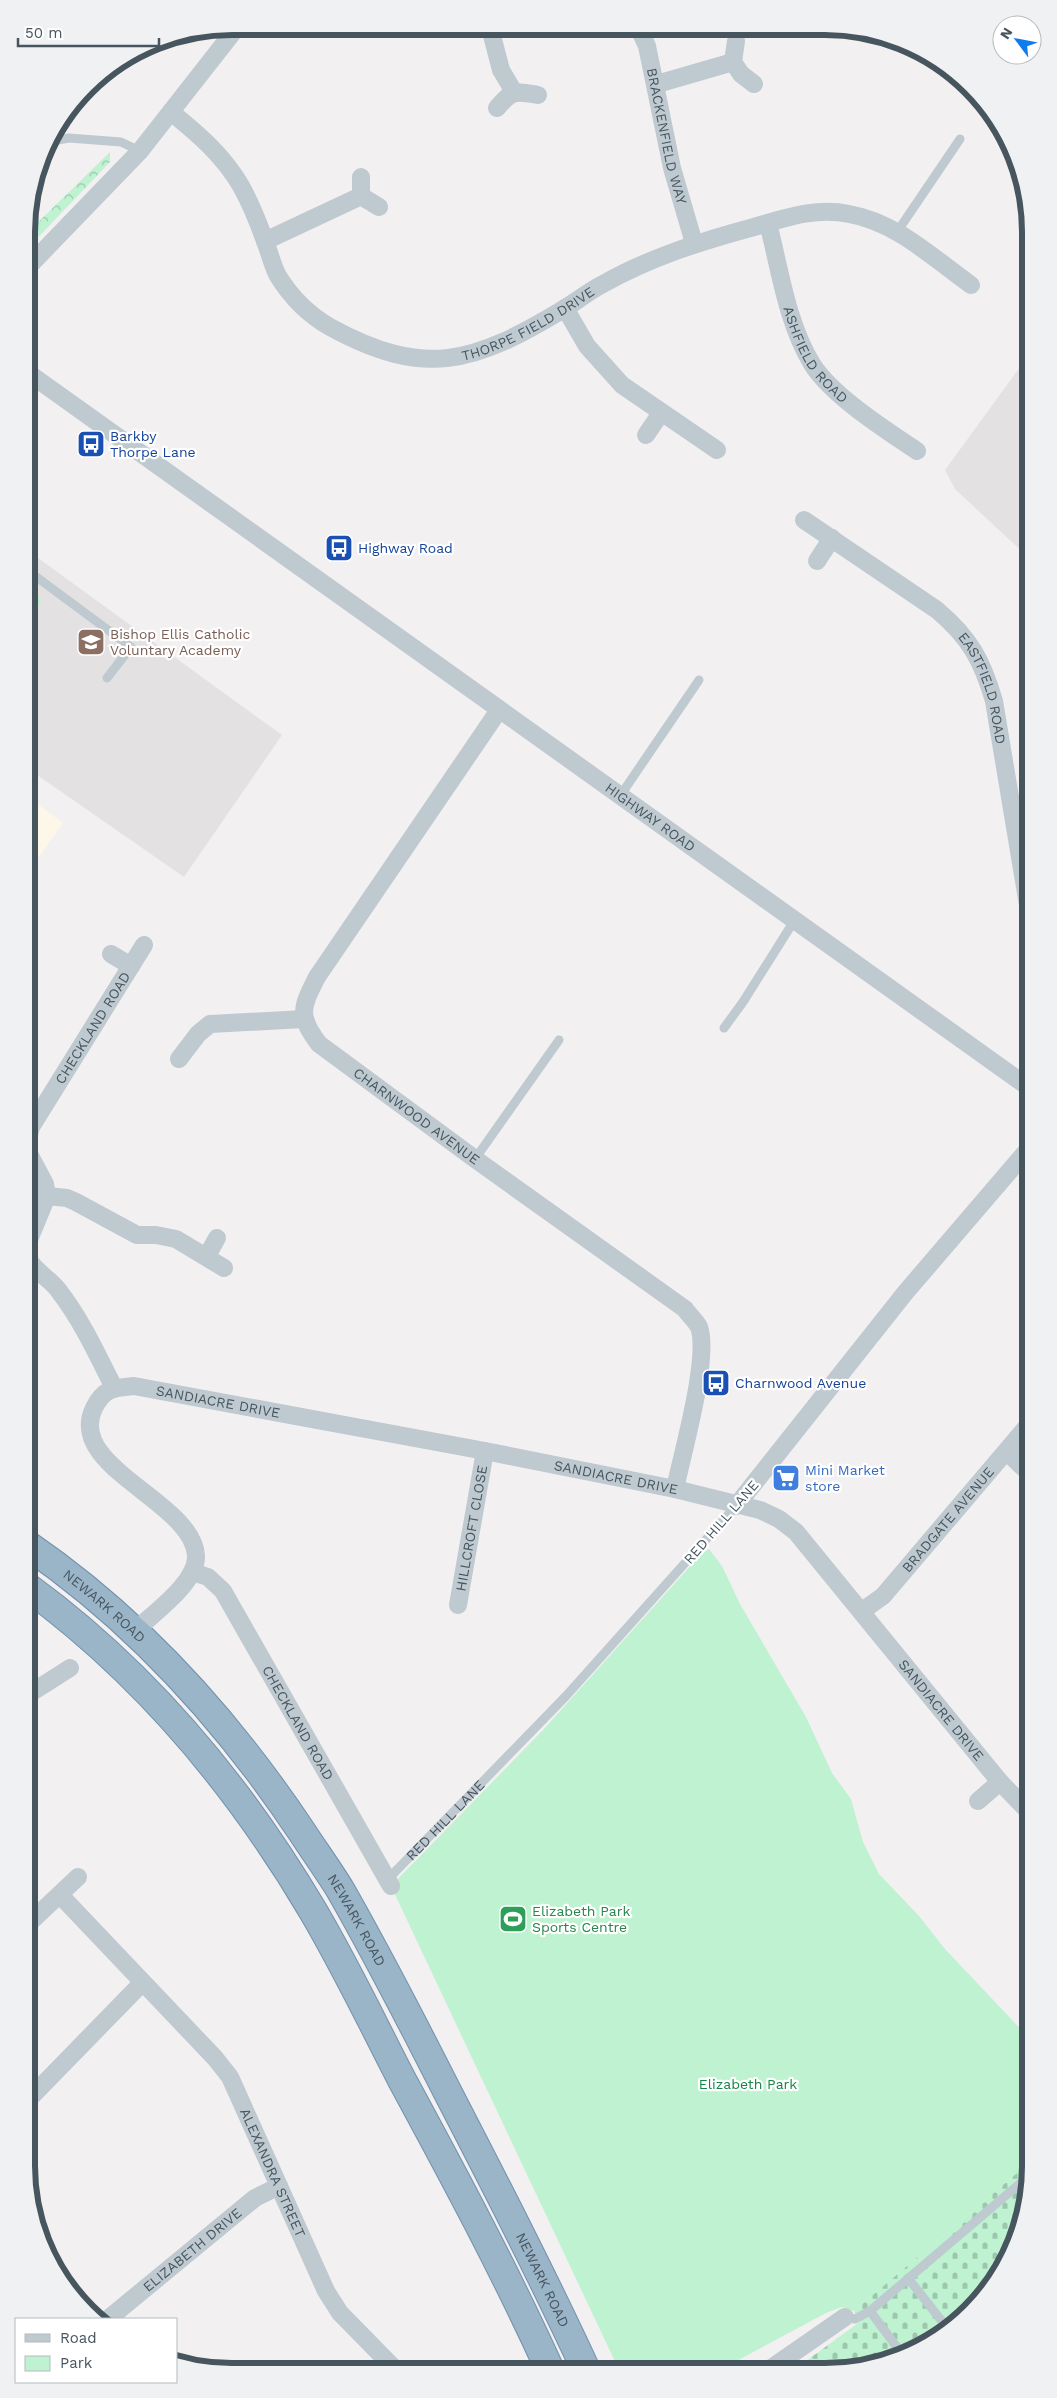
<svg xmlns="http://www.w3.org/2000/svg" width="1057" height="2398" viewBox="0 0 1057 2398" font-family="'Work Sans',sans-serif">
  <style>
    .commercial { fill: #fdf7ea }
    .education { fill: #e4e1e3 }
    .green { fill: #bef2d0 }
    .forest { fill: url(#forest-crowns) }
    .cemetery { fill: url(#cemetery-stones) }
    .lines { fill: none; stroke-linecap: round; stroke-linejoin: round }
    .trunk-casing { stroke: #7191ad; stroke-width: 30 }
    .service { stroke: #bec9d0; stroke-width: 9 }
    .minor { stroke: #bec9d0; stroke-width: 18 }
    .trunk { stroke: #9ab4c8; stroke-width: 28 }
    .labels { text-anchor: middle; stroke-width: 4.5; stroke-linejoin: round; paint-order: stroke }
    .street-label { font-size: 14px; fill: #47555f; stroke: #fff }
    .transit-label { font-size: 14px; fill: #164399; stroke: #fff; text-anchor: start }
    .education-label { font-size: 14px; fill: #785e54; stroke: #fff; text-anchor: start }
    .shop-label { font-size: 14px; fill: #366cbe; stroke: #fff; text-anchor: start }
    .leisure-label { font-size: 14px; fill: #27864d; stroke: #fff; text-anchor: start }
    .park-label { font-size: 14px; fill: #138647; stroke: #fff }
    .rim { fill: none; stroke: #47555f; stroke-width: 6 }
  </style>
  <defs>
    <pattern id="forest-crowns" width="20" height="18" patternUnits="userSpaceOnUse" patternTransform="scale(1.25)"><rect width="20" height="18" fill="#bef2d0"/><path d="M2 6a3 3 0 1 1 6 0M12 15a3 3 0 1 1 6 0" fill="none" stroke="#9cc7ac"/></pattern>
    <pattern id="cemetery-stones" width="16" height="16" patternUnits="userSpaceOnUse" patternTransform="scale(1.25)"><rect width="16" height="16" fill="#bef2d0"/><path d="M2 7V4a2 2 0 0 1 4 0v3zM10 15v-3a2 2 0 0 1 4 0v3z" fill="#9cc7ac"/></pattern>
  </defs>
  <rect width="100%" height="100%" fill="#f3f0f1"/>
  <path class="commercial" d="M27 796 63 823 27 874Z"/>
  <g class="education">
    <path d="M1031 352V560L955 489 945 470Z"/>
    <path d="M27 550 282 735 184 877 27 768Z"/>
  </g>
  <g class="green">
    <path d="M27 589 42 600 27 622Z"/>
    <path d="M709 1549 722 1566 740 1604 806 1717 832 1773 851 1799 863 1842 879 1874 919 1916 945 1949 1030 2039V2162L854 2311 842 2307 826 2313 718 2371 619 2370 391 1886 544 1729 702 1553Z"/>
  </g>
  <path class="forest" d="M110 152V162L27 249V233Z"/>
  <path class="cemetery" d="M1030 2162V2179L1015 2244 988 2291 939 2337 878 2365 825 2372H791L861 2321 854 2311Z"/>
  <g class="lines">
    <defs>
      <g id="trunk">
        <path id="s15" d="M26 1544C137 1620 228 1721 302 1832 315 1852 329 1871 341 1891 378 1956 412 2022 446 2089 494 2182 542 2275 586 2370"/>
        <path d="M26 1586C144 1672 239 1786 313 1911 345 1965 373 2024 402 2080 454 2176 505 2271 550 2370"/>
      </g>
    </defs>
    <use href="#trunk" class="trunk-casing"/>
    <g class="service">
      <path d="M47 142 69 138 121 142 140 151"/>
      <path d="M897 232 960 139"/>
      <path d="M27 570 131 647 107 678"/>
      <path d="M620 796 699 680"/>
      <path d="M724 1028 743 1002 794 921"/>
      <path d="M27 1101 40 1109"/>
      <path d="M475 1159 559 1040"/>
      <path id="s1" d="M388 1879 566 1696 736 1506"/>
      <path d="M908 2278 948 2329"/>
      <path d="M870 2311 902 2354"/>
      <path d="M845 2317 855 2319 870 2311 1030 2175"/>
    </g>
    <g class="minor">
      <path d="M490 28 501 70 514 92"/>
      <path id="s2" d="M639 29 647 46 672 168 694 243"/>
      <path d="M736 41 733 62 741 74 754 84"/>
      <path d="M657 84 733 62"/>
      <path d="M497 108C512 90 515 91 538 95"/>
      <path id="s3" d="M171 112C198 134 223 155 241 186 251 204 259 224 266 244 270 254 273 267 278 276 291 297 309 315 330 327 425 379 474 363 562 310 576 302 589 291 603 284 651 257 702 241 754 227 786 218 815 207 849 214 896 222 933 258 971 285"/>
      <path d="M361 177V196L379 207"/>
      <path id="s4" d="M768 223C780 270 787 323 812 364 832 396 886 430 917 451"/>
      <path d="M265 241 361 196"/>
      <path d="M27 268 140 151 238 26"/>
      <path d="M565 308 587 346 622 385 717 450"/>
      <path id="s5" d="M27 372 1031 1089"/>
      <path d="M646 435 661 413"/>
      <path id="s6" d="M804 520 937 610C970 638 982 660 994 701L1031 923"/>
      <path d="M817 561 832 538"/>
      <path id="s7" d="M499 710 317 977C302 1007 297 1015 319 1044L475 1159 685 1309C689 1315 696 1321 699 1327 710 1358 682 1454 675 1489"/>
      <path d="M111 954 131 966"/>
      <path d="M179 1059 198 1034 210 1024 304 1019"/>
      <path d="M47 1196 67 1198 76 1202 137 1235H156L176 1239 224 1268"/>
      <path id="s8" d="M26 1247 47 1196 45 1184 28 1152 27 1142 31 1127 144 945"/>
      <path d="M26 1254C29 1268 51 1279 59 1291 82 1321 97 1354 114 1388"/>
      <path d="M207 1256 217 1238"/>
      <path d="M1007 1452 1030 1474"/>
      <path d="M736 1506 905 1293 1031 1146"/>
      <path id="s9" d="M192 1572 208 1577 223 1591 391 1886"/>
      <path id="s10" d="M458 1605 485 1451"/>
      <path id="s11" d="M862 1611 883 1596 1030 1423"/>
      <path id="s12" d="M135 1631C153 1613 197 1583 196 1556 194 1502 65 1467 94 1408 104 1388 113 1388 134 1386L485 1451 675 1489 760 1510 779 1519 796 1532 1000 1782 1030 1813"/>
      <path d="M26 1696 70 1668"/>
      <path d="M978 1801 1000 1782"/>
      <path id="s13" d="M60 1895 215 2058 230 2077 326 2291 340 2313 395 2369"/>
      <path d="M26 1926 78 1877"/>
      <path d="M26 2102 142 1983"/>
      <path id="s14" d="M108 2319 255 2198 279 2186"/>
      <path d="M767 2371 845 2317"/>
    </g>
    <use href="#trunk" class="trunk"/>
  </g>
  <defs>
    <symbol id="bus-square" viewBox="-11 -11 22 22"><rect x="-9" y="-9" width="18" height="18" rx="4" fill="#1a4fb4" stroke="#fff"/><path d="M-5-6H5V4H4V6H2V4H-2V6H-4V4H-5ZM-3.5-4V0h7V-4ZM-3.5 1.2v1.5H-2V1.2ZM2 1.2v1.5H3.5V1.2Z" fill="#fff"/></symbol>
    <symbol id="school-square" viewBox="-11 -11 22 22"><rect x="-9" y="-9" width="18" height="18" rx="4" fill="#8d6e63" stroke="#fff"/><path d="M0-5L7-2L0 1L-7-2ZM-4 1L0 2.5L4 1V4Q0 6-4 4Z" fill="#fff"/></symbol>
    <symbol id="supermarket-square" viewBox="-11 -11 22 22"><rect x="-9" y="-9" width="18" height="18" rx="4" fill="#3f7fe0" stroke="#fff"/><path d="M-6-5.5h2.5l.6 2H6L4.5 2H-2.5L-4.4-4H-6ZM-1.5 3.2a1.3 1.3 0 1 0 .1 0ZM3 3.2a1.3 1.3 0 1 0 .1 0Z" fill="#fff"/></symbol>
    <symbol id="stadium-square" viewBox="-11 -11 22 22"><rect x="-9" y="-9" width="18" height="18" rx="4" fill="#2e9e5b" stroke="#fff"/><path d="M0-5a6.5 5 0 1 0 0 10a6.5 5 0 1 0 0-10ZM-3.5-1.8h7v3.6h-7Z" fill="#fff"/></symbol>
  </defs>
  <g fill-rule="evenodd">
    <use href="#bus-square" x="75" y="428" width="32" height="32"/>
    <use href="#bus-square" x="323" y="532" width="32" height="32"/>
    <use href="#school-square" x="75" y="626" width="32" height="32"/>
    <use href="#bus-square" x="700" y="1367" width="32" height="32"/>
    <use href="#supermarket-square" x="770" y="1462" width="32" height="32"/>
    <use href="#stadium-square" x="497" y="1903" width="32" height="32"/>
  </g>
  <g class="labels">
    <g class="street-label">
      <text dy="5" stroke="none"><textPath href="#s2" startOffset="111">BRACKENFIELD WAY</textPath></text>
      <text dy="5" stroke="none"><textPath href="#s3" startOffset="485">THORPE FIELD DRIVE</textPath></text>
      <text dy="5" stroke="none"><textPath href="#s4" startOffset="142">ASHFIELD ROAD</textPath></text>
      <text dy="5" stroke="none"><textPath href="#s6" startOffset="254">EASTFIELD ROAD</textPath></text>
      <text dy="5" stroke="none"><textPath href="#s5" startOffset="766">HIGHWAY ROAD</textPath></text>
      <text dy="5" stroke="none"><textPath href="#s8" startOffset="246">CHECKLAND ROAD</textPath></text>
      <text dy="5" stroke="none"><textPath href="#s7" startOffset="518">CHARNWOOD AVENUE</textPath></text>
      <text dy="5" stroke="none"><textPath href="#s12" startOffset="425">SANDIACRE DRIVE</textPath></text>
      <text dy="5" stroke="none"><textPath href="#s12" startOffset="830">SANDIACRE DRIVE</textPath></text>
      <text dy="5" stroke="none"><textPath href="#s11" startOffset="126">BRADGATE AVENUE</textPath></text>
      <text transform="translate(721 1522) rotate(-49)" y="5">RED HILL LANE</text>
      <text dy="5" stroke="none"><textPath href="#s10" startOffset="78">HILLCROFT CLOSE</textPath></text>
      <text dy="5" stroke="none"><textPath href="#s15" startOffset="100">NEWARK ROAD</textPath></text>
      <text dy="5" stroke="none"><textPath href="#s12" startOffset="1250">SANDIACRE DRIVE</textPath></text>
      <text dy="5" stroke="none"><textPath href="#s9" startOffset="189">CHECKLAND ROAD</textPath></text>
      <text dy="5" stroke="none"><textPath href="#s1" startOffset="82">RED HILL LANE</textPath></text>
      <text dy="5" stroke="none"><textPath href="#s15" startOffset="505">NEWARK ROAD</textPath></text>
      <text dy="5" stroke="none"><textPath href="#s13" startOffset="354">ALEXANDRA STREET</textPath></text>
      <text dy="5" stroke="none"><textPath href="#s14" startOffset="109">ELIZABETH DRIVE</textPath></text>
      <text dy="5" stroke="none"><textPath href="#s15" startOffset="910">NEWARK ROAD</textPath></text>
    </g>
    <g class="transit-label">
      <text x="110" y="441">Barkby<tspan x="110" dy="16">Thorpe Lane</tspan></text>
      <text x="358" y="553">Highway Road</text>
      <text x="735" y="1388">Charnwood Avenue</text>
    </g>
    <g class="education-label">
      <text x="110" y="639">Bishop Ellis Catholic<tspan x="110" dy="16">Voluntary Academy</tspan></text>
    </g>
    <g class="shop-label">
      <text x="805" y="1475">Mini Market<tspan x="805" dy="16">store</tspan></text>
    </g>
    <g class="leisure-label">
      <text x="532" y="1916">Elizabeth Park<tspan x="532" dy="16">Sports Centre</tspan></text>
    </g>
    <g class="park-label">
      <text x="748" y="2089">Elizabeth Park</text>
    </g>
  </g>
  <path d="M0 0H1057V2398H0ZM232 35H825A197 197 0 0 1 1022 232V2166A197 197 0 0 1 825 2363H232A197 197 0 0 1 35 2166V232A197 197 0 0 1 232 35Z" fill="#f0f1f2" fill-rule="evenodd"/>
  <path class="rim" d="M232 35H825A197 197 0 0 1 1022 232V2166A197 197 0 0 1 825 2363H232A197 197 0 0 1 35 2166V232A197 197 0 0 1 232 35Z"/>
  <rect x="15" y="2318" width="162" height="65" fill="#ffffff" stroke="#b5bbbf"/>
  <rect x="25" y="2334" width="25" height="8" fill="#bec9d0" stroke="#b5bbbf"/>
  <text x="60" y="2343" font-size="15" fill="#47555f">Road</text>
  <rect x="25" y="2356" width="25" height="15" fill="#bef2d0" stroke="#b5bbbf"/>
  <text x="60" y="2368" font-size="15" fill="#47555f">Park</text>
  <g transform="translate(1017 40) rotate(302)"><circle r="24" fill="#ffffff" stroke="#b5bbbf"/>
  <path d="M0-4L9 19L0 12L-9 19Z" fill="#107bed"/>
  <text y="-8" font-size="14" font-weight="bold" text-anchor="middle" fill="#47555f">N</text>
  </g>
  <path d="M18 38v8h141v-8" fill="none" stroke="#47555f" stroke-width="2.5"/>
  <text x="25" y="38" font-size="15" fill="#47555f" stroke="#ffffff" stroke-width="4" paint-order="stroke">50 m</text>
</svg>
